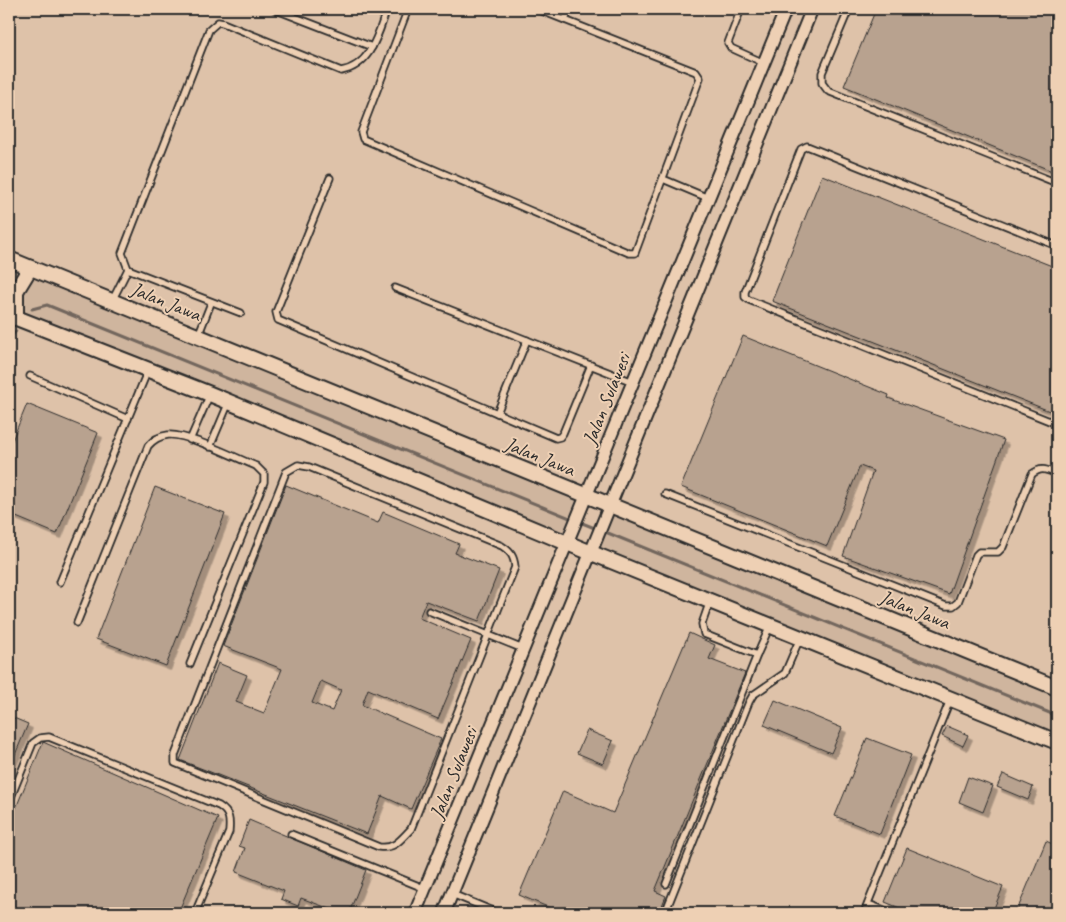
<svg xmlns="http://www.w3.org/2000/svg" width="1066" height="922" viewBox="0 0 1066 922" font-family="Caveat,sans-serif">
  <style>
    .built { fill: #dec2a9 }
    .green { fill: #cfb59e; stroke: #7d7064 }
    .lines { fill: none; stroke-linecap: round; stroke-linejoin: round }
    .stream { stroke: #72665d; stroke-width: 3 }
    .building { fill: #b8a28f; stroke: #2b2b2b; fill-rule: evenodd; filter: url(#shadow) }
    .service-casing { stroke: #2b2b2b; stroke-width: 9 }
    .minor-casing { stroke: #2b2b2b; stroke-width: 15 }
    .tertiary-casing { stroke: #2b2b2b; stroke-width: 18 }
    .service { stroke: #eed0b4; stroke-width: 5.5 }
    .minor { stroke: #eed0b4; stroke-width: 11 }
    .tertiary { stroke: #eed0b4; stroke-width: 14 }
    .labels { text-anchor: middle; stroke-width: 4; stroke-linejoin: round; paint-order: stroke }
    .street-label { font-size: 20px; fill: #2b2b2b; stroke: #eed0b4 }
  </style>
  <defs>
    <filter id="shadow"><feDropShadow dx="4.5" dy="4.5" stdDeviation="0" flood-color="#0004"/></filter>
  </defs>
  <rect width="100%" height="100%" fill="#eed0b4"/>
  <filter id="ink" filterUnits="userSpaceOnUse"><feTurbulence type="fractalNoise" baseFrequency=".02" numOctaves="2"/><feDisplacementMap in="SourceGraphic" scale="10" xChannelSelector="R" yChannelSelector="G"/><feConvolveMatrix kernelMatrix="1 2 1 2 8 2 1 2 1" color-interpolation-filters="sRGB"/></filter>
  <g filter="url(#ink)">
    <rect class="built" x="9" y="9" width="1048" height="904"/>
    <g class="green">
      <path d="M9 259 587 496 567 543 9 315Z"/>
      <path d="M610 506 1057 688V742L591 553Z"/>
    </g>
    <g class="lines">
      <g class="stream">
        <path d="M32 309 47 305 597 529"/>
        <path d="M9 339 16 331"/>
        <path d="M603 531 1057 716"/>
      </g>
    </g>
    <g class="building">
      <path d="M876 9H1057V173L844 86Z"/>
      <path d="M822 175 1057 268V414L772 301Z"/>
      <path d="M743 336 889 395 888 398 1004 440 949 594 843 556 873 471 860 466 827 546 681 487Z"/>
      <path d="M27 404 98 433 57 534 9 514V448Z"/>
      <path d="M286 485 378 523 383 512 459 544 455 553 499 570 479 621 426 601 419 618 471 640 438 719 368 689 362 705 441 739 411 809 382 796 367 834 180 760 218 663 247 675 236 702 264 713 282 669 223 646ZM321 681 341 690 332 711 312 703Z"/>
      <path d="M155 487 225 514 166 666 96 639Z"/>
      <path d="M689 633 715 645 709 659 745 673 655 891 666 896 659 913H562L519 895 563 791 613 813Z"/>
      <path d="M775 700 842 728 831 753 764 725Z"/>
      <path d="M9 716 28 724 9 769Z"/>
      <path d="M947 726 968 735 963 746 942 736Z"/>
      <path d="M587 730 613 741 603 764 577 753Z"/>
      <path d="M867 738 911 755 880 834 835 816Z"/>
      <path d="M43 742 218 818 178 913H9V825Z"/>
      <path d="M1003 774 1033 787 1028 800 997 787Z"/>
      <path d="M968 777 993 786 983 812 959 802Z"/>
      <path d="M249 820 366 870 349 913H341L301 898 298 906 281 899 284 891 236 872 245 848 239 846Z"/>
      <path d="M1046 841 1057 846V913H1016Z"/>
      <path d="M907 848 1003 887 992 913H912L885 902Z"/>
    </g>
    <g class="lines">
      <defs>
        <g id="service">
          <path d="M274 9 372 47"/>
          <path d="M408 9 361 132 363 139 629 253H635L700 78 696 72 537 9"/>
          <path d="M741 9 728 43 731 48 764 63"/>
          <path d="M849 9 822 73V83L828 91 1057 183"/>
          <path d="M565 20 569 9"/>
          <path d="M330 178 276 312 278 320 556 438 560 437 563 433 591 365"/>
          <path d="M663 179 708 198"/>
          <path d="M1057 246 807 146 801 149 745 292V297L749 300 1057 424"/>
          <path d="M395 288 633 382"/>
          <path d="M112 301 128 269"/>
          <path d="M241 313 128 269 122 253 209 30 218 22 223 23 341 71C371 66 378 34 387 9"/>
          <path d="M198 336 211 303"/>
          <path d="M30 376 128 419"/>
          <path d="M497 413 527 340"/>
          <path d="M190 440 210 394"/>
          <path d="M210 447 229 402"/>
          <path d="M298 465 309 467 502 546C510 551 514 556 515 567L411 829C400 840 395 849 379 847L175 763V755L286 472Z"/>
          <path d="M665 494 946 606H953L958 602 976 555 979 552H998L1003 547 1032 474C1042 466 1047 470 1057 474"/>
          <path d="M60 582 148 370"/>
          <path d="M429 611 523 649"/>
          <path d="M77 623 148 446C153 440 160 436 168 435 187 433 236 458 256 466L264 474V482L190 664"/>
          <path d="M757 655 770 626"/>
          <path d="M9 802 33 743 40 738 49 737 219 806C230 813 230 820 229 832L195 913"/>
          <path d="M291 834 426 889"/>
          <path d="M666 884 757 655 704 634 702 624 710 601"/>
          <path d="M452 894 498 913"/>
          <path d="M868 904 892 913"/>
          <path d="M665 913 749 702 753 695 785 673 800 638"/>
          <path d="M864 913 950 700"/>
        </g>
        <g id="minor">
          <path d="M415 913 786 9"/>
          <path d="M444 913 812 9"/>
        </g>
        <g id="tertiary">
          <path d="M9 259 1057 688"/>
          <path d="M9 315 210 394 567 543 1057 742"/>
          <path d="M16 318V291L30 268"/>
        </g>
      </defs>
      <use href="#service" class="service-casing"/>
      <use href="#minor" class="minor-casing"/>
      <use href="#tertiary" class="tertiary-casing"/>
      <use href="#service" class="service"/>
      <use href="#minor" class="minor"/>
      <use href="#tertiary" class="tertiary"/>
    </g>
  </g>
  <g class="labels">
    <g class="street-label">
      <text transform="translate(166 301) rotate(22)" y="7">Jalan Jawa</text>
      <text transform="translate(606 399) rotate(-68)" y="7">Jalan Sulawesi</text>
      <text transform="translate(540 456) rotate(22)" y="7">Jalan Jawa</text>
      <text transform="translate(915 609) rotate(22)" y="7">Jalan Jawa</text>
      <text transform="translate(453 773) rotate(-68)" y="7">Jalan Sulawesi</text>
    </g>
  </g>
  <rect width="1066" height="922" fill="none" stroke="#eed0b4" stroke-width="30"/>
  <rect x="15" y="15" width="1036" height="892" fill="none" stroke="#2b2b2b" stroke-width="2" filter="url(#ink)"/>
</svg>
